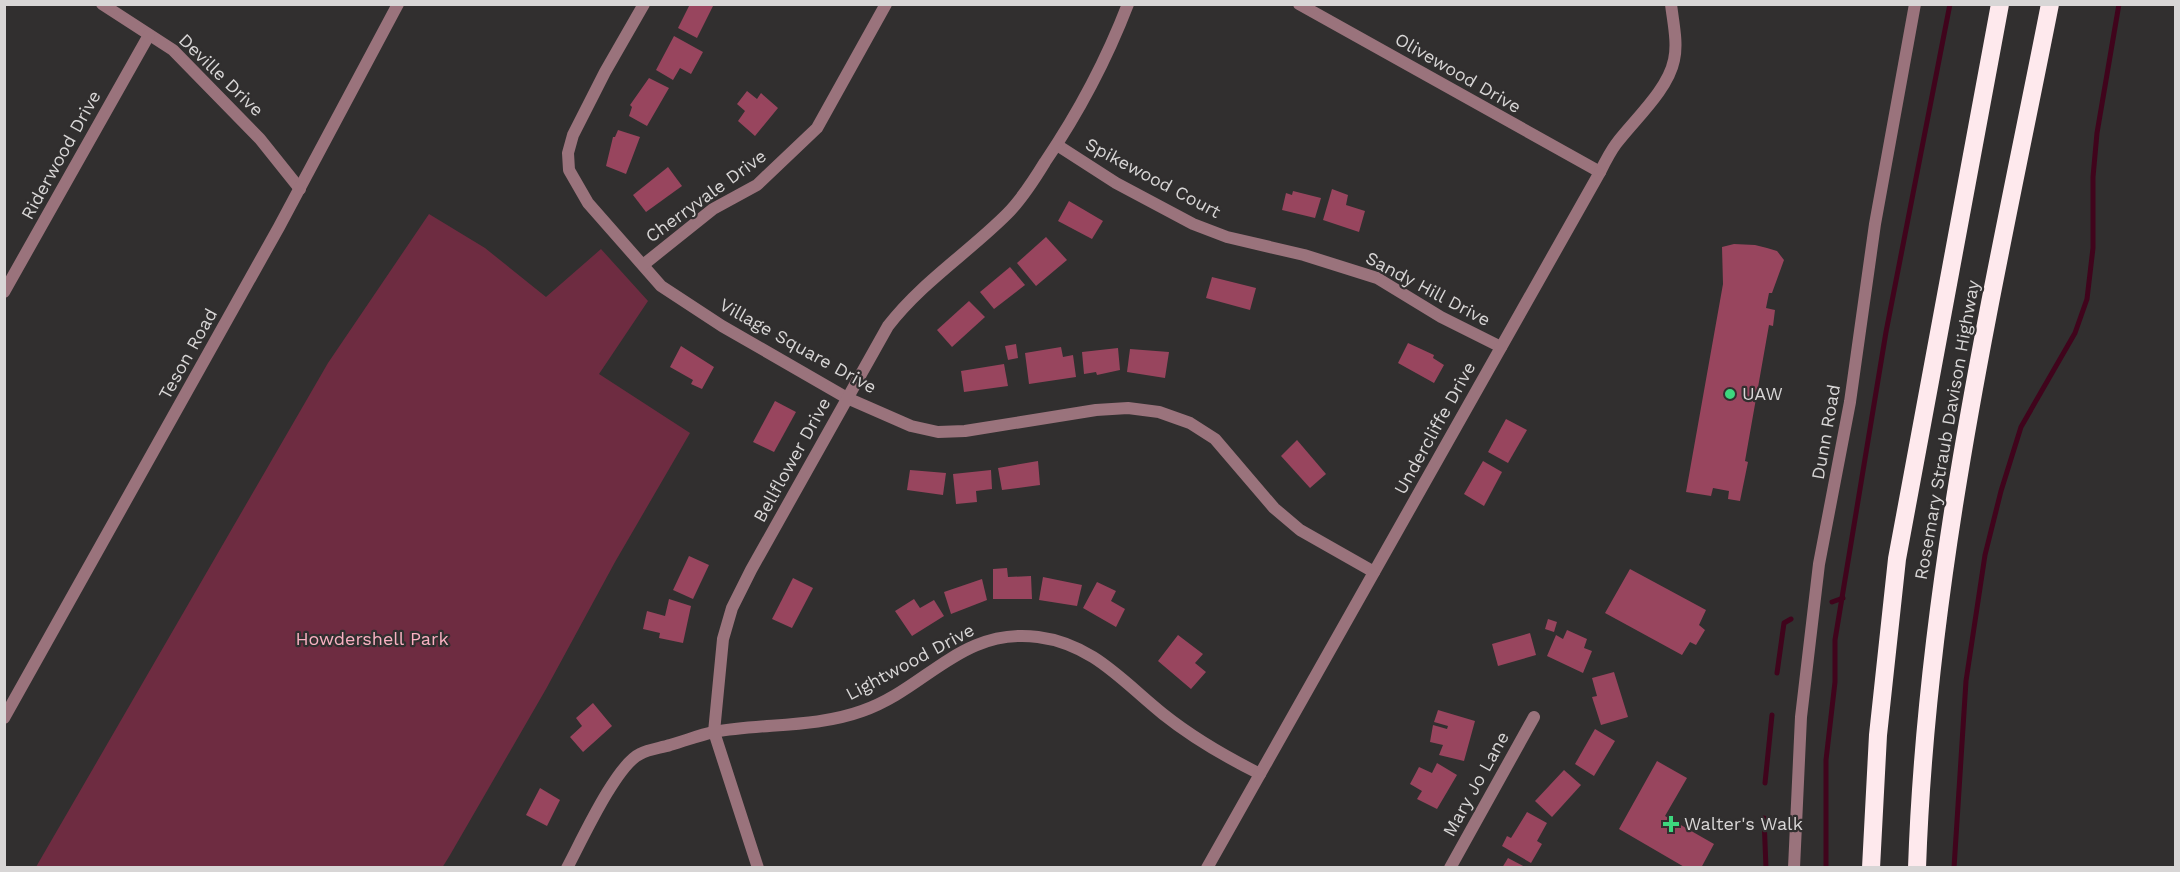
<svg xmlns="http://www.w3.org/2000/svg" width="2180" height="872" viewBox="0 0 2180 872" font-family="'Work Sans',sans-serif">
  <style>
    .green { fill: #6e2c41 }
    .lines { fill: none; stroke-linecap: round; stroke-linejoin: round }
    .stream { stroke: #40041c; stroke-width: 5 }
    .building { fill: #98455e }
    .minor { stroke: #9a737c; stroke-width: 12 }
    .tertiary { stroke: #9a737c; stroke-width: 12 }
    .motorway { stroke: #fee9ed; stroke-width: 18 }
    .poi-dot { fill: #3dd77e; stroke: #312f2f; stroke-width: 2 }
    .labels { text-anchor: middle; stroke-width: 4.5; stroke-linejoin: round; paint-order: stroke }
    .street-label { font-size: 18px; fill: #d8d6d6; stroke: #312f2f }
    .poi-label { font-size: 18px; fill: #d8d6d6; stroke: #312f2f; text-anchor: start }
    .park-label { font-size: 18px; fill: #f9b1c2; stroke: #312f2f }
  </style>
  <rect width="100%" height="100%" fill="#312f2f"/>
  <path class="green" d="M429 214 485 248 546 297 601 249 648 301 599 374 690 433 615 562 546 689 450 855 442 868 36 867 328 363Z"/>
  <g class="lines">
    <g class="stream">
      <path d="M1832 602 1843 598"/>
      <path d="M1777 673 1784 623 1791 619"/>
      <path d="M1765 783 1772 715"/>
      <path d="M1764 818 1766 868"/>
      <path d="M1826 868V760L1835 682V640L1886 332 1950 4"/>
      <path d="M1954 868 1966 681 1985 555 2001 491 2021 427 2075 333 2087 299 2093 248V177L2097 133 2119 4"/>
    </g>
  </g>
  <g class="building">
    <path d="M690 4H714L697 38 678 28Z"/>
    <path d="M674 36 703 52 691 74 680 68 673 80 656 70Z"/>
    <path d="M649 78 669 88 647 126 629 116 632 107 630 105Z"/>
    <path d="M747 91 757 99 761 93 778 108 755 136 738 121 745 111 737 104Z"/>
    <path d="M618 130 640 137 626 174 606 166 613 137H615Z"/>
    <path d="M668 167 682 186 646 212 633 195Z"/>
    <path d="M1332 189 1348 195 1346 205 1365 211 1359 232 1323 220Z"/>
    <path d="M1293 191 1321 198 1315 218 1282 210 1286 193 1292 195Z"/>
    <path d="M1069 201 1103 221 1092 239 1058 221Z"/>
    <path d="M1046 237 1067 260 1036 286 1017 263Z"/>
    <path d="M1734 244 1755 245 1767 248 1777 251 1784 260 1772 293H1769L1766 308 1775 310 1773 326 1769 325 1745 461 1748 462 1740 501 1728 499 1729 491 1713 488 1711 496 1686 492 1723 284 1722 247Z"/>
    <path d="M1010 267 1025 285 994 309 980 292Z"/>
    <path d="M1212 277 1256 288 1250 310 1206 298Z"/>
    <path d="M969 301 985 317 952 347 937 330Z"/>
    <path d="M1408 343 1434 355 1433 358 1444 365 1434 383 1398 363Z"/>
    <path d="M1016 344 1018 358 1008 360 1005 346Z"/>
    <path d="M681 346 714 367 702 389 691 384 693 380 670 367Z"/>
    <path d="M1061 347 1063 357 1073 355 1076 377 1029 384 1025 353Z"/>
    <path d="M1118 348 1120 370 1097 375 1096 372 1084 374 1082 352Z"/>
    <path d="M1130 349 1169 352 1165 378 1127 372Z"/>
    <path d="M1004 364 1008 386 964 392 961 371Z"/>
    <path d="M775 401 796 412 774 452 753 442Z"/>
    <path d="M1506 419 1527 430 1508 463 1488 452Z"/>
    <path d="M1297 440 1326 474 1310 488 1281 456Z"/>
    <path d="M1038 461 1040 485 1002 490 998 468Z"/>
    <path d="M1483 461 1502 472 1484 506 1464 494Z"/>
    <path d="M910 470 946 473 943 495 907 490Z"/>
    <path d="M991 470 992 489 976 491 977 502 956 504 953 474Z"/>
    <path d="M689 556 709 565 693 599 673 590Z"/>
    <path d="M1007 568 1008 577 1031 576 1032 599H993V569Z"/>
    <path d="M1630 569 1706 610 1699 625 1705 630 1696 645 1690 642 1682 655 1605 613Z"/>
    <path d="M1043 577 1082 585 1077 606 1039 600Z"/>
    <path d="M793 578 813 588 792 628 772 619Z"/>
    <path d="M982 579 987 600 951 614 944 592Z"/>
    <path d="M1097 582 1116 591 1111 601 1125 609 1116 627 1083 608Z"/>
    <path d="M669 599 691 606 683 643 659 638 660 633 643 629 647 611 665 616Z"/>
    <path d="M914 599 920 608 934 600 944 616 912 636 895 611Z"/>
    <path d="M1548 619 1557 622 1554 632 1545 629Z"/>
    <path d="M1567 630 1587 639 1584 648 1592 651 1583 673 1547 656 1556 635 1563 639Z"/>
    <path d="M1530 633 1536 655 1498 666 1492 644Z"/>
    <path d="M1178 635 1203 654 1195 663 1206 672 1191 689 1158 661Z"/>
    <path d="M1614 672 1628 717 1601 725 1592 697 1597 696 1592 678Z"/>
    <path d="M593 703 612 726 583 752 570 737 582 726 576 718Z"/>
    <path d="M1438 710 1475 721 1464 761 1439 755 1443 745 1430 742 1433 725 1447 729 1448 726 1434 722Z"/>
    <path d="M1595 729 1615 741 1594 776 1575 764Z"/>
    <path d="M1657 761 1687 778 1665 816 1714 844 1701 868H1686L1619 829Z"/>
    <path d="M1437 763 1457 775 1437 809 1417 799 1422 791 1410 784 1419 767 1432 773Z"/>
    <path d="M1564 770 1581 785 1552 817 1535 801Z"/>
    <path d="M540 788 560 800 547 826 526 815Z"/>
    <path d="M1527 812 1547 823 1537 841 1542 844 1531 863 1502 846 1507 836 1511 838Z"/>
    <path d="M1508 858 1527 868H1502Z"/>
  </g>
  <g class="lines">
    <g class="minor">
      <path d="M102 4 173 50 260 139 300 189"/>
      <path d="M644 4 605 72 573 135 568 153 569 170 588 203 661 286 722 326 847 398 911 426 938 432 965 431 1096 410 1128 408 1159 412 1190 423 1215 439 1274 508 1300 530 1374 572"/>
      <path d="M1299 4 1600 172"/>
      <path d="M1057 145 1116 183 1193 224 1227 237 1304 255 1377 278 1441 317 1501 347"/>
      <path d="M643 265 713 209 757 185 817 128 886 4"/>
      <path d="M4 292 149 35"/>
      <path d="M4 718 279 227 398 4"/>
      <path d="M567 868C581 842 616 765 640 754 649 749 661 748 670 745 685 741 699 735 714 732 762 723 815 728 862 711 926 689 961 627 1038 637 1093 644 1123 682 1163 714 1193 738 1226 757 1260 774"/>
      <path d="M758 868 714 732 723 639 732 608 751 570 888 326C922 282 968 253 1007 214 1022 199 1034 180 1045 162 1079 112 1106 61 1128 4"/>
      <path d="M1207 868 1600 172C1605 162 1610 152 1616 144 1634 120 1668 90 1674 60 1678 43 1673 22 1671 4"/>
      <path d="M1450 868 1534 717"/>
    </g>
    <path class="tertiary" d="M1794 868 1801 717 1819 564 1850 402 1875 224 1915 4"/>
    <g class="motorway">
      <path d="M1871 868 1878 735 1897 559 2000 4"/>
      <path d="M1917 868C1927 574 1993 292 2050 4"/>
    </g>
  </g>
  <g class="poi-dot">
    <circle cx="1730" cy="394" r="6"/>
    <path d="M1668 815h6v6h6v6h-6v6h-6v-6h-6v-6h6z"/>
  </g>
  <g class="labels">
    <g class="street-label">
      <text transform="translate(1458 73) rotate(30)" y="6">Olivewood Drive</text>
      <text transform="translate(221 75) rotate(44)" y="6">Deville Drive</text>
      <text transform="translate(61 155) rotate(-61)" y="6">Riderwood Drive</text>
      <text transform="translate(1153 178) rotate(28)" y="6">Spikewood Court</text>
      <text transform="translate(706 196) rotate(-36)" y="6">Cherryvale Drive</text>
      <text transform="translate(1428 289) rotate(28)" y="6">Sandy Hill Drive</text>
      <text transform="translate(798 346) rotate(29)" y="6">Village Square Drive</text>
      <text transform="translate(188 354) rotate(-61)" y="6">Teson Road</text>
      <text transform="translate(1435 428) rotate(-61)" y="6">Undercliffe Drive</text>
      <text transform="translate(1947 430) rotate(-80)" y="6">Rosemary Straub Davison Highway</text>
      <text transform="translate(1826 432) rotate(-80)" y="6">Dunn Road</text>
      <text transform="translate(792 460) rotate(-61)" y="6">Bellflower Drive</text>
      <text transform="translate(910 662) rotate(-28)" y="6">Lightwood Drive</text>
      <text transform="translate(1476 784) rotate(-61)" y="6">Mary Jo Lane</text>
    </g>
    <g class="poi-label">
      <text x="1742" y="400">UAW</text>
      <text x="1684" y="830">Walter's Walk</text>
    </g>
    <g class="park-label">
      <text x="372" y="645">Howdershell Park</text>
    </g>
  </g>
  <rect width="2180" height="872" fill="none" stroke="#d8d6d6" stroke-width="12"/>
</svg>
